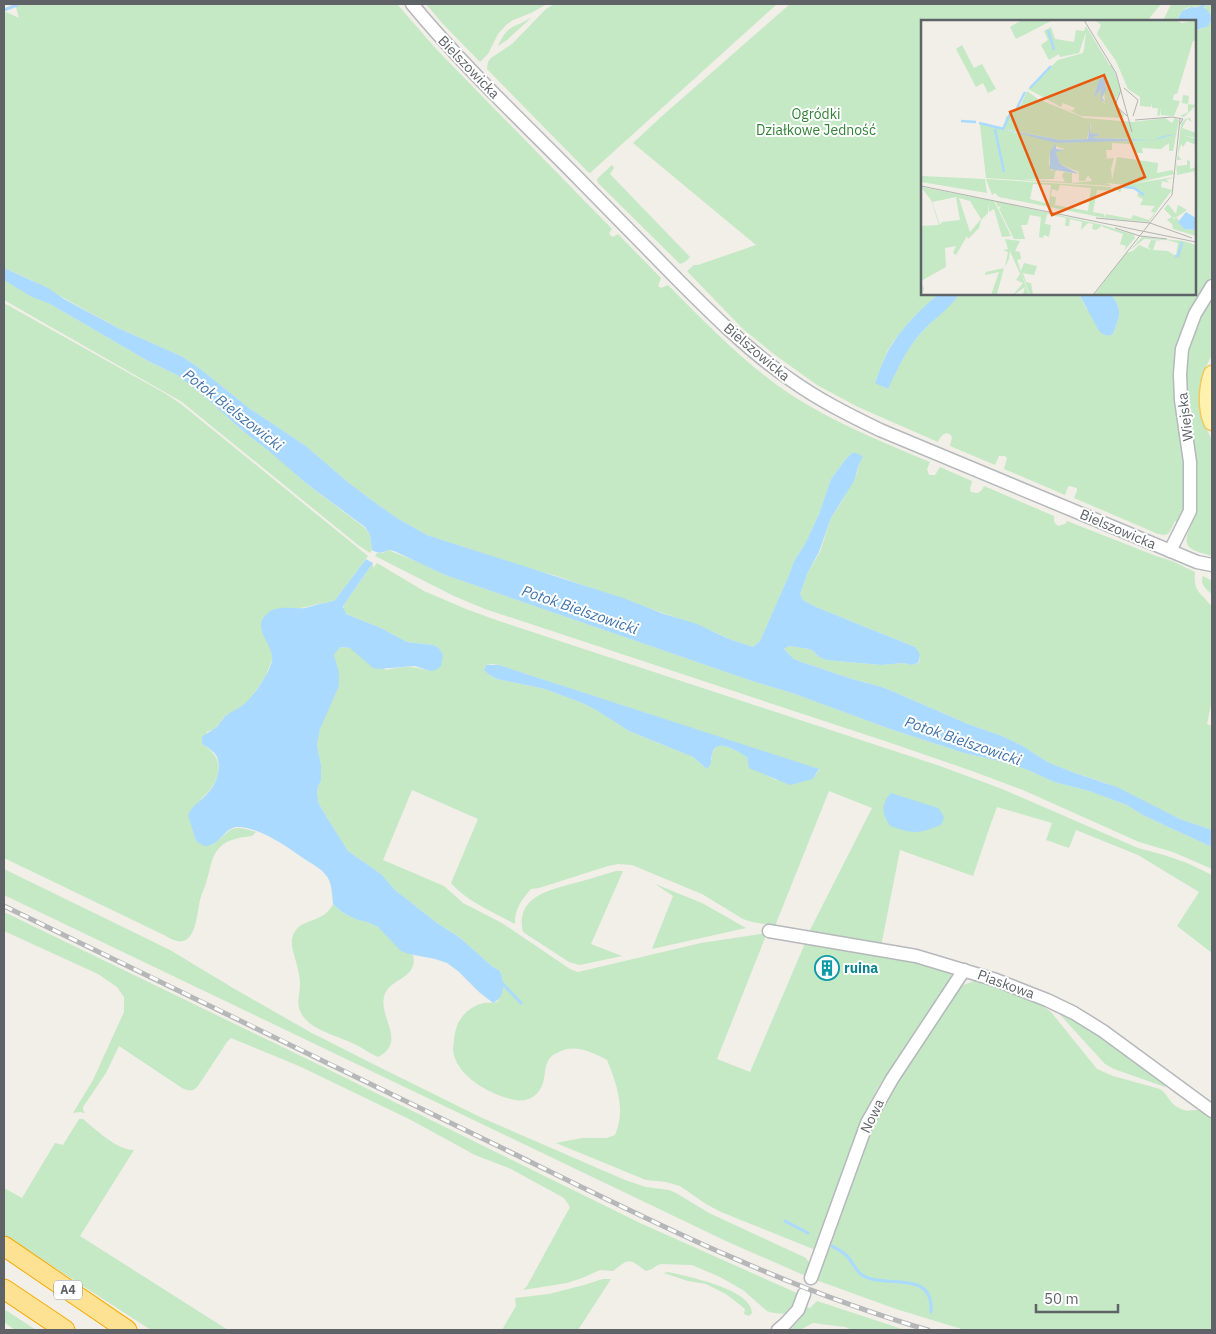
<svg xmlns="http://www.w3.org/2000/svg" width="1216" height="1334" viewBox="0 0 1216 1334" font-family="'IBM Plex Sans',sans-serif">
  <style>
    .green { fill: #c5e8c5; fill-rule: evenodd }
    .water { fill: #aadaff }
    .lines { fill: none; stroke-linecap: round; stroke-linejoin: round }
    .stream { stroke: #aadaff; stroke-width: 3 }
    .minor-casing { stroke: #b5b8bc; stroke-width: 15 }
    .major-casing { stroke: #f2c960; stroke-width: 19 }
    .highway-casing { stroke: #f9ab00; stroke-width: 21 }
    .minor { stroke: #fff; stroke-width: 12 }
    .major { stroke: #fff2af; stroke-width: 16 }
    .highway { stroke: #fde293; stroke-width: 19 }
    .rail-casing { stroke: #b6b7b8; stroke-width: 5 }
    .rail { stroke: #fff; stroke-width: 3; stroke-dasharray: 9; stroke-linecap: butt }
    .labels { text-anchor: middle; stroke-width: 4; stroke-linejoin: round; paint-order: stroke }
    .shield { fill: #fff; stroke: #8f9295; stroke-width: 1 }
    .shield-label { font-size: 12px; font-weight: bold; fill: #5f6368 }
    .street-label { font-size: 14px; fill: #5f6368; stroke: #fff }
    .park-label { font-size: 14px; fill: #348238; stroke: #fff }
    .culture-label { font-size: 14px; font-weight: bold; fill: #0d838f; stroke: #fff; text-anchor: start }
    .water-label { font-size: 15px; font-style: italic; fill: #4174aa; stroke: #fff }
    .inset-river { fill: none; stroke: #aadaff; stroke-width: 2.5 }
    .inset-road { fill: none; stroke: #b3b3b1; stroke-width: 1 }
    .view { fill: #e8590c; fill-opacity: 0.15; stroke: #e8590c; stroke-width: 2.5 }
    .inset-edge { fill: none; stroke: #5f6368; stroke-width: 2.5 }
  </style>
  <rect width="100%" height="100%" fill="#f1efe8"/>
  <g class="green">
    <path d="M15 4H397L437 50 612 229 609 233 610 235 613 237 618 234 661 278 658 286 661 288 668 285C703 320 737 356 777 385 824 419 878 440 930 462L927 469 929 475H935L940 467 972 481 970 489 971 492 978 493 982 490 984 486 1054 516V522L1058 526 1065 524 1067 521 1156 556 1172 561 1195 572C1193 593 1201 592 1212 607V700L1207 724 1212 726V830L1180 819 1106 783 1075 773 1052 764 1041 758 1023 746 1002 736 968 724 885 688 849 678 802 662 794 659 784 649 789 646 809 649 813 651 819 657 826 660 881 665 904 663 911 665 919 663 920 658 915 647 816 607 803 600 800 594 808 572 820 552 831 518 842 501 857 473 859 464 862 456 853 452 845 460 831 479 819 514 805 544 794 561 789 575 760 641 753 647 729 639 717 633 680 619 557 576 521 566 427 535 397 518 373 501 349 483 306 446 249 408 198 367 181 356 118 328 31 280 4 268V12H6L19 18Z"/>
    <path d="M426 4H547L531 13 513 20 506 25 498 34 488 54 480 62 442 23Z"/>
    <path d="M554 4H777L590 173 588 172 487 69 488 62 491 58 512 44 546 9Z"/>
    <path d="M790 4H1161L1147 21H922V294H938L910 321 893 342 887 352 875 382 887 389C897 370 906 350 920 334 932 320 949 309 959 294H1079L1086 308 1113 334C1120 316 1123 310 1111 294H1195V31L1202 29 1212 19 1209 12 1202 8 1208 4H1212V277C1198 297 1186 317 1178 341L1188 500 1180 523 1175 521 1169 533 1165 535 1158 534 1074 498 1077 491V488L1070 486 1068 487 1065 495 1004 469 1007 458 1005 456H999L995 465 950 446 952 437C947 429 941 435 938 442L858 407 817 385 775 355 743 329 687 271 694 265H698L756 245 633 143 661 117Z"/>
    <path d="M1171 4H1202L1198 7C1186 6 1181 10 1176 21H1163Z"/>
    <path d="M532 17 507 40 498 46C508 23 514 29 532 17Z"/>
    <path d="M612 165 614 168 610 174 690 257 685 262 680 264 598 183 597 180 599 177Z"/>
    <path d="M4 280 30 295 50 304 148 361 177 375 204 396 243 431 269 450 307 484 365 528 370 535 372 550 370 553 358 545 182 402 4 300Z"/>
    <path d="M1212 291V355L1202 374 1199 392V400L1203 422 1212 440V556C1196 551 1179 550 1190 528L1187 527 1185 394 1188 344Z"/>
    <path d="M4 303 166 394 181 404 368 556 335 600C328 603 321 603 314 605 301 609 289 609 276 609L272 660 265 678 248 701 235 711 228 714 223 718 219 724 213 730 207 732 202 744C222 756 223 772 210 790 207 794 201 798 199 802 198 805 194 829 194 833 195 836 196 838 196 841L212 845C233 830 228 823 256 832L252 836C242 837 228 839 220 847 210 857 210 873 205 886 203 891 201 895 200 900 196 919 195 955 166 936L4 858Z"/>
    <path d="M388 550 425 565 445 575 752 681 792 693 890 729 964 753 1007 763 1028 770 1054 782 1089 791 1127 805 1141 814 1168 827 1212 847V869L1173 852 1139 842 1023 790 975 772 888 742 485 609 454 596 375 556 377 553H383Z"/>
    <path d="M373 563V568L377 563 424 591 466 609 499 621 940 766 1002 789 1138 848 1164 855 1187 863 1212 875V953L1177 926 1199 892 1138 855 1076 830 1069 848 1046 840 1052 823 997 807 990 826 973 876 900 850 881 946 808 934 872 808 829 791 775 926 752 922 743 919 702 894 632 865 618 864 608 866 539 888 531 889C522 899 514 910 515 924 494 912 467 902 451 883L478 819 412 790 383 860 444 886 463 903 502 923 570 969 578 972 701 943 767 933 717 1059 750 1072 806 941 915 960 949 972 951 975V981L877 1089 862 1120 852 1146 818 1251 721 1212 706 1204 680 1186 666 1182 646 1180 556 1143 582 1138H607L615 1135C626 1111 617 1084 607 1060 592 1052 574 1043 557 1053 552 1055 549 1058 547 1063 545 1068 545 1073 544 1078 542 1093 530 1103 515 1100 491 1095 456 1077 453 1050 453 1047 454 1042 454 1039 455 1032 457 1023 462 1017 466 1011 476 1004 484 1003 489 1002 493 1004 498 1001 503 988 504 985 500 971L493 967 459 937 437 923 395 890 381 874 348 851 323 811 319 804 317 795 318 786 321 781V764L317 746 318 738 320 729 323 720 339 686 334 655 340 647 350 648 386 670C404 666 413 666 430 671L443 655 439 648 433 645 407 642 381 628 346 614C343 610 343 607 345 603ZM492 664 499 665 819 770 813 779 776 780 764 774 748 762 747 757 742 753 729 747 720 745 715 748 712 754V759L707 769 693 757 629 731 596 710 582 703 545 689 497 679 488 674 484 670 486 665Z"/>
    <path d="M1203 576 1212 581V594C1207 590 1199 584 1203 576Z"/>
    <path d="M4 869 170 950 233 988 310 1032 371 1063 480 1117 625 1180 646 1187 669 1190 676 1193 709 1213 806 1258 810 1264 806 1276 728 1242 4 895Z"/>
    <path d="M616 871H623L591 944 622 956 580 965 569 962 523 932C520 920 522 908 532 900 543 890 572 884 586 880 596 877 606 874 616 871Z"/>
    <path d="M655 884 702 903 746 928 652 949 673 896Z"/>
    <path d="M333 904 342 912 349 916 358 920 367 922 378 927 409 954 413 955C419 979 388 978 384 997 379 1018 407 1042 378 1057 369 1053 361 1047 352 1043 334 1034 305 1029 299 1008 297 1000 300 992 300 985 300 980 299 974 298 970 296 957 288 945 294 933 303 917 323 924 333 904Z"/>
    <path d="M4 912 301 1056 640 1223 797 1293 789 1312 787 1314 773 1313 767 1311 743 1290 720 1277 692 1265 661 1264 656 1266 652 1269 646 1271C628 1258 630 1258 613 1271L600 1270 582 1278 567 1283 523 1290 527 1286 570 1207 564 1198 511 1169 475 1155 411 1120 299 1066 231 1038 227 1042 198 1086C193 1092 189 1091 182 1088L119 1046 106 1073 83 1107V1110L85 1113 80 1112 73 1113 93 1080 124 1012V997L117 987 98 974 4 931Z"/>
    <path d="M974 981H980L1037 1002 1051 1012 1097 1069 1113 1076 1160 1089C1169 1095 1168 1103 1181 1109 1187 1112 1191 1110 1197 1110 1202 1110 1208 1114 1212 1117V1330H965L896 1309 816 1280 870 1127 894 1083 961 986Z"/>
    <path d="M1054 1008 1084 1024 1166 1085 1165 1087 1114 1069 1105 1064Z"/>
    <path d="M79 1119H83C95 1129 118 1151 134 1150L80 1236 228 1330H151L4 1235V1188L22 1198 55 1143 63 1145Z"/>
    <path d="M668 1272C686 1276 752 1289 752 1313L749 1316 744 1314 745 1309 726 1294 706 1284 688 1281 664 1273Z"/>
    <path d="M603 1279H611L578 1330H502L516 1306 515 1298 549 1294 584 1285Z"/>
    <path d="M817 1301 905 1330H852L845 1327 813 1323 800 1330H790L800 1319 805 1307 810 1308Z"/>
    <path d="M4 1309 36 1330H15L4 1322Z"/>
  </g>
  <g class="water">
    <path d="M1191 7C1203 8 1208 6 1212 19L1208 26 1195 31V21H1176L1182 11Z"/>
    <path d="M4 268 48 288 64 299 118 328 181 356 198 367 249 408 306 446 349 483 373 501 397 518 427 535 623 598 664 614 697 624 729 639 753 647 760 641 789 575 794 561 805 544 819 514 831 479 845 460 853 452 863 456 859 464 854 481 831 518 819 552 808 572 800 594 803 600 816 607 915 647C920 652 921 656 918 663L911 665 904 663 881 665 826 660 819 657 813 651 809 649 789 646 784 649 794 659 802 662 849 678 885 688 968 724 1002 736 1023 746 1041 758 1052 764 1075 773 1117 787 1180 819 1212 830V847L1168 827 1141 814 1127 805 1089 791 1054 782 1028 770 1007 763 964 753 890 729 792 693 752 681 517 600 445 575 394 551 388 550C382 553 379 554 372 550L370 535 365 527 307 484 269 451 243 431 204 396 177 375 148 361 50 304 30 296 4 280Z"/>
    <path d="M938 294H959C949 310 932 320 920 334 906 350 897 370 888 389L875 383C880 369 885 355 893 343 905 324 922 309 938 294Z"/>
    <path d="M1079 294H1111C1123 310 1120 316 1113 334 1107 337 1103 335 1099 331Z"/>
    <path d="M366 559 373 563 345 603 343 607 346 614 381 628 407 642 433 645 439 648 443 655 441 666 436 670 430 671 415 666 379 669 373 668 350 648 340 647 334 655 339 673V686L320 729 318 739 317 746 321 764V781L318 786 317 795 319 804 323 811 348 851 381 874 395 890 437 923 459 937 493 967 500 971C504 982 506 997 493 1003L479 992 458 971 447 963 435 959 409 954 401 951 378 927 367 922 358 920 349 916 342 912 333 904C332 894 332 881 325 874 320 868 312 864 306 860 289 848 259 826 236 827 226 828 221 841 211 845 209 846 206 846 204 846L196 841 188 815C194 803 199 803 207 794 216 785 222 769 217 757 214 751 207 747 202 744V737C206 733 210 732 214 729 220 725 221 719 227 715 232 711 238 709 243 705 253 697 269 674 272 661 275 645 249 628 268 613 277 605 294 609 305 608 309 607 312 606 316 605 323 603 328 603 335 600Z"/>
    <path d="M486 665H499L819 769 813 779 790 785 749 768 747 757C739 752 716 736 712 754 711 760 712 764 707 769L693 757 629 731 596 710 582 703 545 689 497 679 488 674 484 670Z"/>
    <path d="M891 793 938 808 942 813 944 818 941 825C918 834 913 834 890 826 882 813 880 805 891 793Z"/>
  </g>
  <g class="lines">
    <g class="stream">
      <path d="M4 10 17 5"/>
      <path d="M1197 10 1205 4"/>
      <path d="M501 982 521 1003"/>
      <path d="M785 1221 808 1233"/>
      <path d="M832 1246C837 1249 844 1252 848 1257 853 1263 856 1271 862 1275 886 1290 934 1268 931 1312"/>
    </g>
    <defs>
      <g id="minor">
        <path d="M412 4C463 66 523 122 579 179 613 214 647 248 680 282 715 317 750 352 791 380 819 400 849 415 880 430L1197 562 1212 565"/>
        <path d="M1170 551 1190 511V462L1181 400 1180 374 1182 349 1195 314 1212 286"/>
        <path d="M769 931 916 956 996 980 1047 1000 1074 1013 1103 1031 1212 1111"/>
        <path d="M811 1278 867 1123 892 1079 964 970"/>
        <path d="M778 1330 785 1324 798 1310 804 1294"/>
      </g>
      <path id="major" d="M1212 374C1207 389 1206 407 1212 422"/>
      <g id="highway">
        <path d="M4 1246 127 1330"/>
        <path d="M4 1289 65 1330"/>
      </g>
    </defs>
    <use href="#minor" class="minor-casing"/>
    <use href="#major" class="major-casing"/>
    <use href="#highway" class="highway-casing"/>
    <use href="#minor" class="minor"/>
    <use href="#major" class="major"/>
    <use href="#highway" class="highway"/>
    <defs>
      <path id="rail" d="M4 906C168 985 332 1065 496 1145 637 1214 777 1286 928 1330"/>
    </defs>
    <use href="#rail" class="rail-casing"/>
    <use href="#rail" class="rail"/>
  </g>
  <defs>
    <symbol id="building-ring" viewBox="-11 -11 22 22"><circle r="9.5" fill="#fff" stroke="#0f9aa8" stroke-width="1.5"/><path d="M-4-6H4V6H1V3H-1V6H-4ZM-2.5-4.3h1.7v1.8h-1.7ZM.8-4.3h1.7v1.8H.8ZM-2.5-1h1.7V.8h-1.7ZM.8-1h1.7V.8H.8Z" fill="#0f9aa8"/></symbol>
  </defs>
  <g fill-rule="evenodd">
    <use href="#building-ring" x="813" y="954" width="28" height="28"/>
  </g>
  <g class="labels">
    <rect class="shield" x="54" y="1280.5" width="28" height="19" rx="4"/>
    <g class="shield-label">
      <text x="68" y="1294">A4</text>
    </g>
    <g class="street-label">
      <text transform="translate(469 67) rotate(46)" y="5">Bielszowicka</text>
      <text transform="translate(757 352) rotate(40)" y="5">Bielszowicka</text>
      <text transform="translate(1185 417) rotate(-97)" y="5">Wiejska</text>
      <text transform="translate(1118 529) rotate(23)" y="5">Bielszowicka</text>
      <text transform="translate(1006 984) rotate(20)" y="5">Piaskowa</text>
      <text transform="translate(872 1116) rotate(-64)" y="5">Nowa</text>
    </g>
    <g class="park-label">
      <text x="816" y="119">Ogródki<tspan x="816" dy="16">Działkowe Jedność</tspan></text>
    </g>
    <g class="culture-label">
      <text x="844" y="973">ruina</text>
    </g>
    <g class="water-label">
      <text transform="translate(233 410) rotate(38)" y="5">Potok Bielszowicki</text>
      <text transform="translate(580 610) rotate(19)" y="5">Potok Bielszowicki</text>
      <text transform="translate(963 741) rotate(19)" y="5">Potok Bielszowicki</text>
    </g>
  </g>
  <g transform="translate(921 20)">
    <rect width="275" height="275" fill="#f1efe8"/>
    <path d="M101 0H130V1L95 19 89 7ZM174 0H255L261 3 275 0V21H272L256 74H253L252 80 259 81 253 96 240 95V88L239 95 236 96 237 88H231V83L230 87 219 86V77L207 69 195 41 176 14 180 5ZM165 6 189 46 191 45 200 69 194 81 203 96 201 98 160 96 141 87 151 91 154 88 142 83 140 87 107 69 137 40 162 33 163 29 165 12 158 33 139 37 138 34 128 40 120 25 127 20 123 11 130 7 134 19 153 22 155 10 163 11ZM182 56 184 84 180 80V69L173 78 168 94 176 66ZM41 25 53 48 61 44 75 69 67 73 62 63 55 67 35 29ZM106 71 117 79 163 98 212 102 244 98 251 103 254 98 258 100 252 131H248V123L240 129 221 128 222 133H216L209 124 191 123V130H185L186 138 182 139 193 138 190 149 191 160 196 137 237 143 236 153 251 150 254 154 206 165 185 163 191 166 65 158 59 105 64 104 58 103H64L95 113 114 116 135 123 214 119 170 118 180 114 169 113 170 101 166 119 139 120 83 109 85 97 100 85ZM134 126 144 129 135 132 139 144 158 152V161H164L167 155 171 161 151 163V153L143 152 141 156 144 162 102 159H133L135 148 130 151 128 143 129 131ZM262 75 268 76 267 84 275 85 263 97 259 96 267 92V84L261 83ZM269 98 271 102 266 99 261 108 275 113V118L261 115 275 119V125L266 121 262 127 260 124 257 135 260 140H256L260 104 264 99ZM266 140 269 141V149L275 147V151L256 155 255 141 256 146 266 145ZM0 156 64 159 66 173 0 162ZM254 157 245 160 249 163 241 161 240 167 251 170 234 193 230 191 234 186 219 185 222 179 216 176 218 171 214 168H201L199 173 195 168 190 172 192 167ZM65 159 191 167 188 171 176 170 172 192 183 194 184 198 185 194 210 199 212 195 228 200 233 194 228 191 234 194 228 202 184 198 78 177 74 173 71 175ZM112 164 130 165 128 184 109 179ZM139 165 170 168 167 191 134 185 135 177 130 176 131 169 137 171ZM0 167 73 181 90 216 81 217 73 189 68 192 67 182V193L60 200 58 208 47 219 46 216 35 235 32 233 35 226 24 228 25 247 0 261 3 269 1 275H0V206L18 205 10 180ZM35 177 39 200 21 202 19 205 11 182ZM38 178 49 181 60 199 49 212ZM74 181 182 205 175 210 171 209 172 204 167 203 160 210 161 202 149 199 148 206H144L145 198 126 194 124 204 130 205 128 217 123 215 122 218 118 217 120 197 109 195 106 205H100L104 219H93L78 189 80 186 77 187ZM247 184 255 194 257 185 266 190 253 199 243 189ZM250 197 256 198 263 209 275 210V216L252 209 251 204 246 200ZM182 205 213 215 214 218 203 231 205 226 199 224 202 214 182 207ZM221 217 262 221 275 225V275H173L205 233 212 231 218 225 230 230 227 227 230 220 242 221H235L232 230 247 231 255 236 257 223 246 220 223 219 208 231ZM84 219 99 221 94 231 99 232 100 239 96 240 100 251 103 243 116 246 113 255 102 253 105 262 110 263 112 275H109L95 240 108 275 102 274 104 267 92 275 102 263 95 260 99 254 89 231 88 239 84 247 87 232 82 230 87 229ZM83 248 76 274 70 275 78 252 64 255 65 252Z" fill="#c5e8c5" fill-rule="evenodd"/>
    <path d="M183 56 185 70 181 78 185 83 180 80V69L173 78 168 95 177 62ZM169 101V113L180 114 171 118 232 120 242 116 256 114 232 120 135 123 82 109 139 120 167 119ZM135 124V129L144 130 135 132 139 144 158 154 129 149V131ZM265 192 275 198V210L263 209 257 202Z" fill="#aadaff"/>
    <path class="inset-river" d="M127 10 133 30M109 68 130 46M96 88 104 72M40 101 55 102M58 103 83 109M74 109 83 152M82 109 90 92M202 167 213 168 223 175M254 236H257L261 222"/>
    <path class="inset-road" d="M163 0 195 53 211 112M203 68 217 80 212 96M200 70 194 85 206 96M214 100 251 97 262 99 259 104M0 166 275 222M175 198 229 203 271 218M194 208 219 216 246 219M172 275 251 175 259 99"/>
    <path class="view" d="M183 55 224 157 131 195 89 92Z"/>
    <rect width="275" height="275" class="inset-edge"/>
  </g>
  <rect width="1216" height="1334" fill="none" stroke="#5f6368" stroke-width="10"/>
  <path d="M1036 1304v8h82v-8" fill="none" stroke="#5f6368" stroke-width="2.5"/>
  <text x="1044" y="1304" font-size="15" fill="#5f6368" stroke="#ffffff" stroke-width="4" paint-order="stroke">50 m</text>
</svg>
